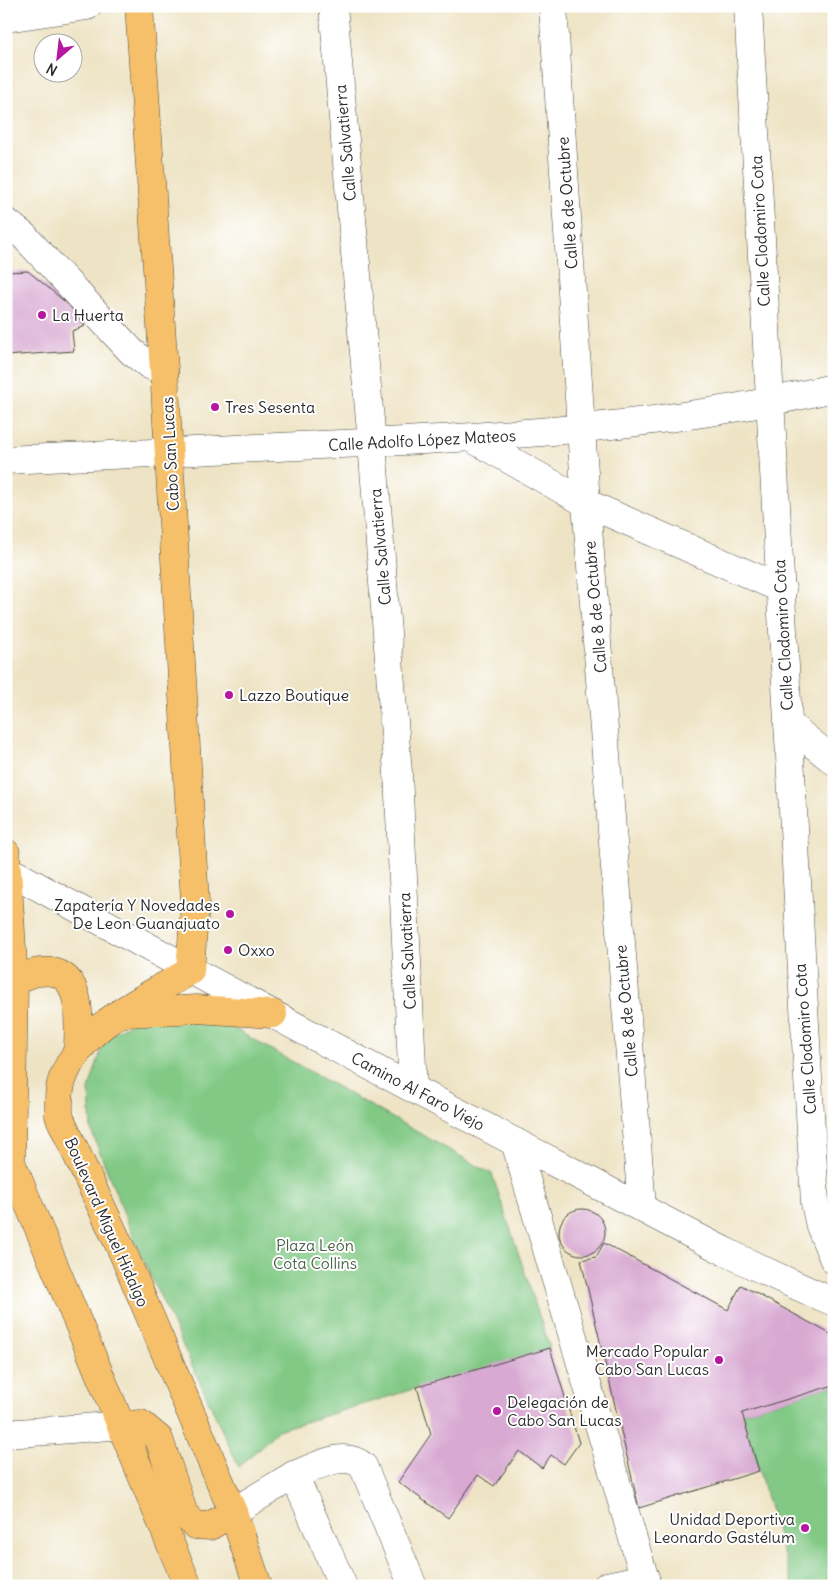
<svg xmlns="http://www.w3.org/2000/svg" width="840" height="1592" viewBox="0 0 840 1592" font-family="Delius,sans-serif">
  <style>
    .green { fill: #81c985; stroke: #567a58 }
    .building { fill: #d8a9d2 }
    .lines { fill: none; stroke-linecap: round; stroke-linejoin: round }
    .minor-casing { stroke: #484742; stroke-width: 29 }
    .major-casing { stroke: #484742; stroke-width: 29 }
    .minor { stroke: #fff; stroke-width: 28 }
    .major { stroke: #f6c06b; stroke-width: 28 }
    .poi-dot { fill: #b5179e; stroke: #fff; stroke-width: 2 }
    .labels { text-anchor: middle; stroke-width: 4; stroke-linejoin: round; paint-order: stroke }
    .street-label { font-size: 16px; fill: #2b2b2b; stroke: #fff }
    .poi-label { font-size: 16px; fill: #2b2b2b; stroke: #fff; text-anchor: start }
    .park-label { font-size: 16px; fill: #49624a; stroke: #fff }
  </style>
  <rect width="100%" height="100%" fill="#fff"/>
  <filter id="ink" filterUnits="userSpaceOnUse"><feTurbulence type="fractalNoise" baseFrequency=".02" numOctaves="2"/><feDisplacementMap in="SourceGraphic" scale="10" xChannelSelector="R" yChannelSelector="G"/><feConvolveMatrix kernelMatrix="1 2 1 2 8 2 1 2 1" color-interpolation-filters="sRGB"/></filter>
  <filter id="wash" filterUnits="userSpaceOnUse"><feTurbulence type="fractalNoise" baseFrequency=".0096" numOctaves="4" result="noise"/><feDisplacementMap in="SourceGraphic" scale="20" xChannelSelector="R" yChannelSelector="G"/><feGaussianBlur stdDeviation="1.12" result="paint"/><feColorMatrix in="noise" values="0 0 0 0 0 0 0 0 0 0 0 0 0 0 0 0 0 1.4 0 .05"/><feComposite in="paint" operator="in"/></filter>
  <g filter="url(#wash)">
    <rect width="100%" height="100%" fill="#eee4c5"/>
    <g class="green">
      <path d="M145 1015 222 1022 492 1174 550 1348 278 1430 239 1467 136 1244 91 1130 89 1089 105 1038Z"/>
      <path d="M834 1385V1586H793L742 1413Z"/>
    </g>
    <g id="blocks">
      <g class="building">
        <path d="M28 271 69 305 85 326 72 331 74 351 6 356V272Z"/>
        <circle cx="582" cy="1232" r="23"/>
        <path d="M604 1243 728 1310 741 1285 834 1336V1385L742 1413 759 1471 639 1508 581 1260 596 1257Z"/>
        <path d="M550 1348 579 1443 564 1464 551 1455 542 1468 519 1451 494 1486 478 1475 448 1518 398 1482 431 1434 417 1387Z"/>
      </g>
    </g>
  </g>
  <g filter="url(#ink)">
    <use href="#blocks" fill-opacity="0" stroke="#484742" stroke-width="1"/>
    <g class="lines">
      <defs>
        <g id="minor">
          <path d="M333 6 372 443 398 773 413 1088"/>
          <path d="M553 6 586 503 642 1207"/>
          <path d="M748 6 815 1203 820 1226 834 1260"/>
          <path d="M6 18 87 6"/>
          <path d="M6 222 24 236 132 352 149 365 164 370"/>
          <path d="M473 439 586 503 782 589"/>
          <path d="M6 460C111 455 215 450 319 445 492 438 665 427 834 388"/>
          <path d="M788 724 834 761"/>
          <path d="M6 869C191 971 377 1071 565 1168 654 1214 741 1263 834 1302"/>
          <path d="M515 1142 647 1586"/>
          <path d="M6 1434 123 1425"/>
          <path d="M294 1475C316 1467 344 1449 363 1466L413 1586"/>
          <path d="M233 1512 294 1475 343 1586"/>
          <path d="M607 1586 645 1578"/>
        </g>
        <g id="major">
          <path d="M139 6 164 370 195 902 190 971C145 999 83 1024 63 1078 58 1089 59 1103 59 1116L123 1253 233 1512 258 1586"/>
          <path d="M6 853 14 981 11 1162 188 1586"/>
          <path d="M14 981C22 978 32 972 40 972 86 966 78 1023 78 1051"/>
          <path d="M126 1013 197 1009 273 1014"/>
          <path d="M123 1425 141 1424 159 1439 184 1514 195 1525 210 1526 233 1512"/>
        </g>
      </defs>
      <use href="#minor" class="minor-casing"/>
      <use href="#major" class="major-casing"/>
      <use href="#minor" class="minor"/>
      <use href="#major" class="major"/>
    </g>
  </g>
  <g class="poi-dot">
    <circle cx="42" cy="315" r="5"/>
    <circle cx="215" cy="407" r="5"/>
    <circle cx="229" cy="695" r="5"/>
    <circle cx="230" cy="914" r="5"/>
    <circle cx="228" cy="950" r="5"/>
    <circle cx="719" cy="1360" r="5"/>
    <circle cx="497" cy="1411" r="5"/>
    <circle cx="805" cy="1528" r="5"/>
  </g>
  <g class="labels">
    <g class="street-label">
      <text transform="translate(345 143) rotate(-95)" y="6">Calle Salvatierra</text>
      <text transform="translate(567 203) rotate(-94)" y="6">Calle 8 de Octubre</text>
      <text transform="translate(760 231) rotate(-93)" y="6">Calle Clodomiro Cota</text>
      <text transform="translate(422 440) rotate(-3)" y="6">Calle Adolfo López Mateos</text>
      <text transform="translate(170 454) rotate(-93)" y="6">Cabo San Lucas</text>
      <text transform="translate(380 547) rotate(-95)" y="6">Calle Salvatierra</text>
      <text transform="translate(595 607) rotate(-95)" y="6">Calle 8 de Octubre</text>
      <text transform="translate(783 635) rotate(-93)" y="6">Calle Clodomiro Cota</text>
      <text transform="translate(407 951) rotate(-93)" y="6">Calle Salvatierra</text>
      <text transform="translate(626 1011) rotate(-95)" y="6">Calle 8 de Octubre</text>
      <text transform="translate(805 1039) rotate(-94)" y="6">Calle Clodomiro Cota</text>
      <text transform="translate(418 1091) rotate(28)" y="6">Camino Al Faro Viejo</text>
      <text transform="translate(107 1222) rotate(66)" y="6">Boulevard Miguel Hidalgo</text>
    </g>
    <g class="poi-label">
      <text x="52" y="321">La Huerta</text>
      <text x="225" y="413">Tres Sesenta</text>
      <text x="239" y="701">Lazzo Boutique</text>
      <text x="220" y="911" text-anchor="end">Zapatería Y Novedades<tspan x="220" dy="18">De Leon Guanajuato</tspan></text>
      <text x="238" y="956">Oxxo</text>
      <text x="709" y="1357" text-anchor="end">Mercado Popular<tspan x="709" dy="18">Cabo San Lucas</tspan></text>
      <text x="507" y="1408">Delegación de<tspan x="507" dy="18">Cabo San Lucas</tspan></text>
      <text x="795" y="1525" text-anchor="end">Unidad Deportiva<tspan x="795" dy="18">Leonardo Gastélum</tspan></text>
    </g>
    <g class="park-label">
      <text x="315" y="1251">Plaza León<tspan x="315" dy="18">Cota Collins</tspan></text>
    </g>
  </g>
  <rect width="840" height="1592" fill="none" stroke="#fff" stroke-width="25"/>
  <g transform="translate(58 58) rotate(208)"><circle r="24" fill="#ffffff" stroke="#aaaaaa"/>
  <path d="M0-4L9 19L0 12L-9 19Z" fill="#b5179e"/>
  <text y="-8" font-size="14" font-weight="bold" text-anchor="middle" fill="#2b2b2b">N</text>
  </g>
</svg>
